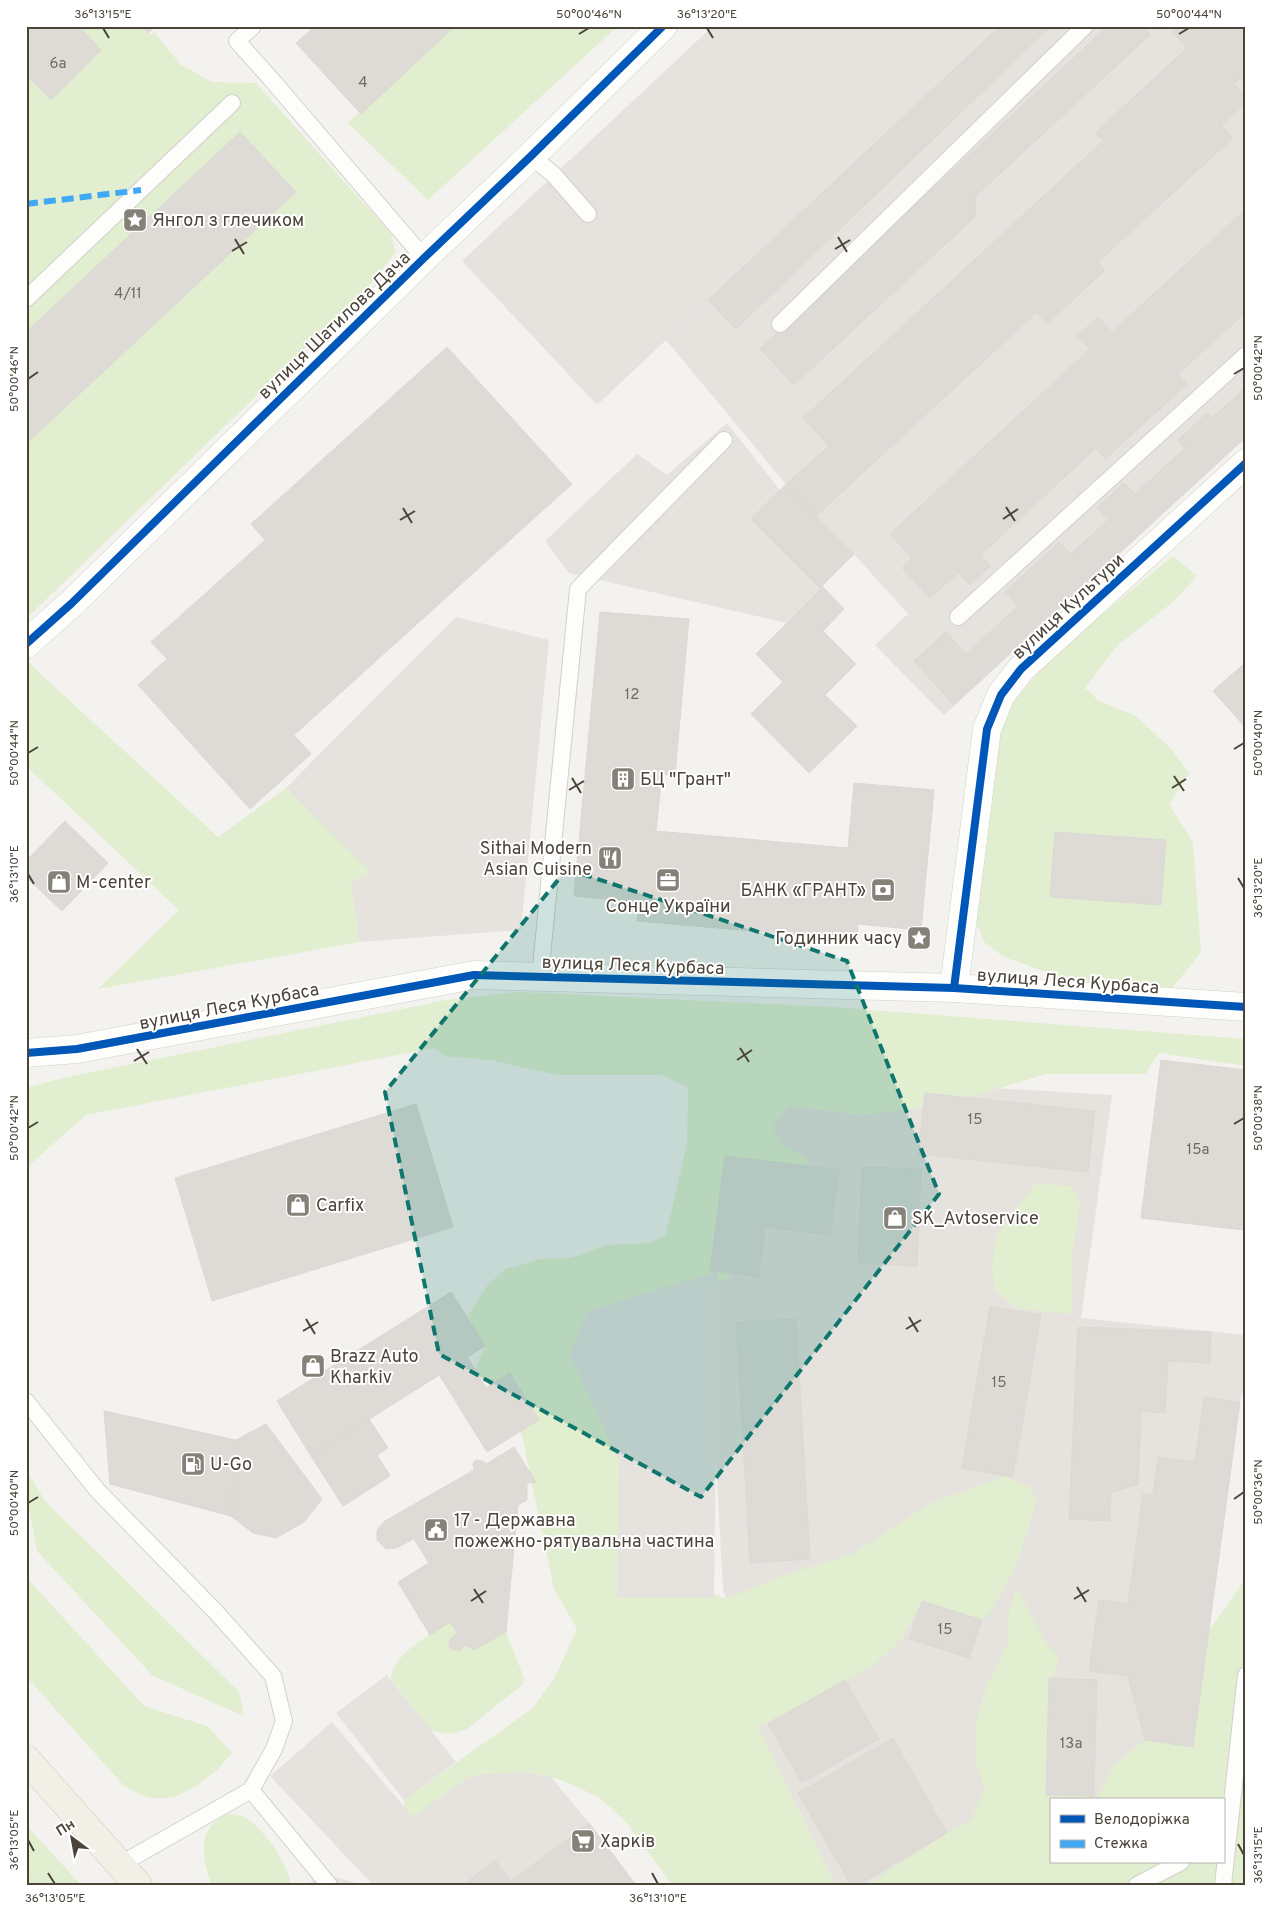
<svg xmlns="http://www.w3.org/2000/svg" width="1272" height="1911" viewBox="0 0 1272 1911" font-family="Overpass,sans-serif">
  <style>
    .industrial { fill: #e6e2de }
    .green { fill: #e1eecf }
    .parking { fill: #e6e3df }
    .building { fill: #dedbd6; stroke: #dcd9d4 }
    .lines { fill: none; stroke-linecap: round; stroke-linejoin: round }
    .service-casing { stroke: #d2d0cb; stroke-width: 18 }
    .minor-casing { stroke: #d2d0cb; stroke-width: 29 }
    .tertiary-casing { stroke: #d2d0cb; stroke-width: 29 }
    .primary-casing { stroke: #d6cebb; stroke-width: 29 }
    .service { stroke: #fdfdfc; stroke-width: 16 }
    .minor { stroke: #fdfdfc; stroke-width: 28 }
    .tertiary { stroke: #fdfdfc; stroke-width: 28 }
    .primary { stroke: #f2efe6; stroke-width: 28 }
    .tram { stroke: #dbdbda; stroke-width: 1 }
    .quiet { stroke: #3fa9f5; stroke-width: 6; stroke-dasharray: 12 6; stroke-linecap: butt }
    .cycleway-casing { stroke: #fff; stroke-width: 11 }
    .cycleway { stroke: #0057b8; stroke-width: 8 }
    .marked { fill: #0f766e; fill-opacity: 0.2; stroke: #0f766e; stroke-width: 4; stroke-dasharray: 10 6; stroke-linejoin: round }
    .ticks { fill: none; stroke: #4b4439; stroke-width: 2 }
    .labels { text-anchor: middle; stroke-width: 4; stroke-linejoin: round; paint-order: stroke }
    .number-label { font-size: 15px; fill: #706a61 }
    .poi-label { font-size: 18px; fill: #4b4439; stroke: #fff; text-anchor: start }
    .street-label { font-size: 18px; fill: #4b4439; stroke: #fff }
    .neatline { fill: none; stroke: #4b4439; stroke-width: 2 }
    .ticks-label { font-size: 12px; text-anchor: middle; fill: #4b4439 }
  </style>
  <rect width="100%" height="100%" fill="#f4f2ee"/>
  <g class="industrial">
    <path d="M1000 26H1246V437L944 715 875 645 908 614 854 554 814 518 666 340Z"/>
    <path d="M694 1070 1112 1095 1081 1318 1246 1335V1380L1240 1402 1186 1800H1051L965 1885H835L759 1731 723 1588Z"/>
  </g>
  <g class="green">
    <path d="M79 26H142L150 35 154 32 181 65 212 82 256 83 392 235 395 253 368 287 26 619V75L51 100 101 50Z"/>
    <path d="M454 26H618L428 200 348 123Z"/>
    <path d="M1173 556 1197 576 1174 601 1117 646 1085 688 1099 701 1136 716 1171 749 1189 773 1169 805 1193 842 1201 952 1173 987 1153 993 1091 988 1004 957 984 942 976 920 987 798 1004 714 1028 684 1071 640Z"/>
    <path d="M26 659 45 678 218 837 286 788 372 872 351 881 359 942 98 989 179 910 26 766Z"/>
    <path d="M520 992 833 1007 1245 1039 1246 1066 1159 1053 1145 1074H1046L974 1096 910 1109 860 1115 789 1106 772 1126 781 1145 801 1155 810 1162 782 1175 729 1218V1279L644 1300 599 1419 681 1581 726 1599 777 1578 854 1553 931 1503 1005 1476 1029 1487 1037 1500 1016 1567 989 1614 982 1620 922 1601 902 1639 873 1666 808 1702 758 1726 835 1885H672L627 1823 599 1797 556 1778 525 1772 464 1780 413 1818 405 1808 404 1800 533 1708 555 1677 577 1629 554 1589 522 1436 509 1409 485 1381 474 1374 485 1346 467 1317 487 1286 505 1269 541 1259 571 1258 608 1245 650 1243 666 1234 687 1144 688 1087 661 1075H558L490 1060 445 1056 434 1048 86 1115 26 1168V1088L63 1078 446 1000Z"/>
    <path d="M1036 1183 1071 1186 1080 1201 1073 1251 1072 1314 1018 1309 995 1291 992 1268 996 1236Z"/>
    <path d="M26 1470 45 1501 239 1692 244 1716 153 1676 37 1551 26 1493Z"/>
    <path d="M26 1577 144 1706 207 1726 232 1753 217 1770 196 1786 173 1798H148L124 1786 26 1676Z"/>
    <path d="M1246 1578V1885H867L947 1833 970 1821 985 1789 976 1763V1721L988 1682 1008 1644 1009 1610 1017 1588 1045 1641 1059 1658 1049 1690 1094 1800H1051V1862H1223V1800H1096L1114 1765 1145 1740 1193 1746 1194 1701 1209 1631Z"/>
    <path d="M450 1622 459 1635 506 1632 524 1678 523 1684 467 1729 455 1733 444 1734 430 1730 391 1679C392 1654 431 1634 450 1622Z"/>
    <path d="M228 1814C233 1815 240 1815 244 1817 262 1826 290 1866 291 1885H212C201 1857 196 1828 228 1814Z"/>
    <path d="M26 1825 81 1885H26Z"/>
  </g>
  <g class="parking">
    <path d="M713 26H1000L597 405 462 261Z"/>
    <path d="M727 423 780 490 751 519 821 589 787 623 569 573 545 541 637 454 667 475Z"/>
    <path d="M456 617 549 640 521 930 359 942 351 881 371 872 286 788Z"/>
    <path d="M718 1271 714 1598H617L619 1462 569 1353 588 1311Z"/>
    <path d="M387 1675 456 1762 404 1800 336 1713Z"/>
    <path d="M332 1722 413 1817 464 1780 475 1775 524 1772 551 1777 589 1823 511 1881 495 1860 463 1885H373L270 1776Z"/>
    <path d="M321 1874 354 1882 356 1885H307Z"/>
  </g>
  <g class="building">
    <path d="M26 26H79L101 50 51 100 26 75Z"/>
    <path d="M142 26H155L148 33Z"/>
    <path d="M315 26H455L361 114 296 43Z"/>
    <path d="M1000 26H1051L736 329 708 300Z"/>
    <path d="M1108 26H1142L1150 35 976 196 975 217 794 385 760 349Z"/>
    <path d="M1178 26H1246V58L1240 64 1246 70V74L1234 84 1246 97V103L1221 125 1233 138 1098 262 1105 270 1047 324 1037 312 814 518 785 485 829 446 803 418 1103 141 1095 133 1187 48 1172 32Z"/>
    <path d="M240 132 296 192 26 444V332Z"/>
    <path d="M1246 209V312L1178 374 1187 384 1105 459 1096 448 981 555 991 566 970 585 958 573 930 598 902 568 912 558 890 534 1090 349 1077 336 1098 317 1112 332Z"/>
    <path d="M447 347 572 484 294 735 311 754 250 809 138 685 167 659 151 642 265 540 251 524Z"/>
    <path d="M1246 387V437L954 705 914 661 946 632 966 654 1018 606 1005 592 1059 542 1071 554 1108 520 1097 508 1124 483 1135 494 1185 448 1178 440 1207 413 1212 418Z"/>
    <path d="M785 485 854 554 822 586 844 609 823 631 856 664 825 695 857 726 809 773 751 714 783 682 756 654 821 589 751 519Z"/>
    <path d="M600 612 689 619 675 775 662 774 656 831 848 848 854 783 934 790 921 930 858 924 857 940 637 921 639 902 574 896Z"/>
    <path d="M1246 662V728L1213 691Z"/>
    <path d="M65 821 108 863 62 911 26 877V861Z"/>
    <path d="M1055 832 1166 840 1161 905 1050 897Z"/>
    <path d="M1161 1060 1246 1070V1211L1244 1230 1141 1218Z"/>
    <path d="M925 1093 1095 1111 1088 1172 918 1154Z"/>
    <path d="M416 1104 453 1227 212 1301 175 1178Z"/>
    <path d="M725 1156 839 1170 830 1235 765 1227 759 1277 710 1270Z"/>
    <path d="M862 1167 921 1169 917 1266 858 1263Z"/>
    <path d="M451 1292 485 1346 311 1456 277 1401Z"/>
    <path d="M990 1306 1041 1315 1013 1477 962 1468Z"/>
    <path d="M796 1319 810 1559 750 1563 736 1322Z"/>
    <path d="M1078 1327 1211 1332 1210 1363 1168 1361 1165 1413 1141 1411 1138 1485 1111 1492 1110 1521 1069 1519Z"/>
    <path d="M468 1358 486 1388 510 1373 539 1420 487 1452 440 1376Z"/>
    <path d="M1204 1397 1240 1402 1193 1747 1145 1740 1128 1676 1089 1671 1099 1600 1128 1604 1143 1494 1153 1495 1158 1457 1195 1462Z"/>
    <path d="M104 1411 236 1440 231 1516 110 1484Z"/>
    <path d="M369 1419 388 1448 377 1455 390 1476 343 1506 311 1456Z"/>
    <path d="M266 1424 322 1499 304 1522 276 1538 253 1533 231 1516 236 1440Z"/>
    <path d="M514 1447 536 1482 527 1483V1500L518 1505 506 1632 474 1650 465 1645 461 1650H454L450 1647 449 1641 454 1635H459L450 1622 430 1635 398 1582 429 1563 414 1539 396 1548 386 1549 377 1540V1530L385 1521 474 1470 473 1463 476 1460 483 1461 486 1464Z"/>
    <path d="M922 1601 982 1620 969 1658 909 1639Z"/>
    <path d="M1049 1678 1097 1680 1094 1796 1046 1795Z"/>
    <path d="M845 1680 879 1739 802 1783 768 1724Z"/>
    <path d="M893 1738 947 1833 858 1885H851L798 1793Z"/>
    <path d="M589 1823 636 1885H463L495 1860 511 1881Z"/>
  </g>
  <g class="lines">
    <defs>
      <g id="service">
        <path d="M253 26 237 41 271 79 424 258"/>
        <path d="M531 156 554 175 588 214"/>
        <path d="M26 299 232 103"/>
        <path d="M780 324 1085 26"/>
        <path d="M958 617 1246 355"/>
        <path d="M540 977 578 589 724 440"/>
        <path d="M26 1401 97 1490 215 1611 273 1676 284 1721 274 1749 251 1790 121 1864"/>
        <path d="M251 1790 329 1885"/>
        <path d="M1137 1885 1181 1862"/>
        <path d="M1223 1885 1246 1675"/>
      </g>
      <path id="minor" d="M26 644 72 603 424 258 531 156 663 26"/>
      <g id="tertiary">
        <path d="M954 988 987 729 1001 695 1021 669 1246 463"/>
        <path d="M26 1053 77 1049 474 975 954 988 1246 1007"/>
      </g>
      <path id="primary" d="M26 1759 138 1885"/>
    </defs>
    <use href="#service" class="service-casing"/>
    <use href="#minor" class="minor-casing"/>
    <use href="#tertiary" class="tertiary-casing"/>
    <use href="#primary" class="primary-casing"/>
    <use href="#service" class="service"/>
    <use href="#minor" class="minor"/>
    <use href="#tertiary" class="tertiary"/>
    <use href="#primary" class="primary"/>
    <path class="tram" d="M26 1874 36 1885"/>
    <g class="quiet">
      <path d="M26 204 141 190"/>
      <path d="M26 1553H27"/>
    </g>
    <defs>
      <g id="cycleway">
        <path d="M26 644 72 603 424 258 531 156 663 26"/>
        <path d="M954 988 987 729 1001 695 1021 669 1246 463"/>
        <path d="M26 1053 77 1049 474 975 954 988 1246 1007"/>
      </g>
    </defs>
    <use href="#cycleway" class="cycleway-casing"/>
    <use href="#cycleway" class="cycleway"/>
  </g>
  <path class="marked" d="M567 869 847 961 939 1194 701 1497 439 1354 385 1092Z"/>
  <path class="ticks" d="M103 28 109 38M707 28 713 38M579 34 589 28M1179 34 1189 28M838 237 847 252M235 239 244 254M835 249 850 240M232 251 247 242M1234 374 1244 368M28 379 38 372M1006 507 1015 521M403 508 412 523M1003 519 1018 509M400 520 415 511M1234 749 1244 743M28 753 38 747M1174 776 1184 791M572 778 581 793M1172 788 1186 779M569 790 584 781M28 874 34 884M1238 878 1244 888M740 1048 749 1062M137 1049 147 1064M737 1060 752 1050M134 1061 149 1052M1234 1124 1244 1118M28 1128 38 1122M909 1317 918 1332M306 1319 315 1334M906 1329 921 1320M303 1331 318 1322M1234 1499 1244 1492M28 1503 38 1497M1077 1587 1086 1602M474 1589 483 1603M1074 1599 1089 1590M471 1601 486 1591M28 1840 34 1851M1238 1844 1244 1855M48 1873 55 1884M652 1873 658 1884"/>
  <defs>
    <symbol id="sight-square" viewBox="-11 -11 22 22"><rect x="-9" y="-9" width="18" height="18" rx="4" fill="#868178" stroke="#fff"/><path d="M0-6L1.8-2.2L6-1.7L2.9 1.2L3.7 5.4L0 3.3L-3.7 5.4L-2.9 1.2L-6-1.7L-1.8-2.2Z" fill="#fff"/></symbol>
    <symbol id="building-square" viewBox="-11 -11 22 22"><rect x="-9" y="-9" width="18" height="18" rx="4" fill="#868178" stroke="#fff"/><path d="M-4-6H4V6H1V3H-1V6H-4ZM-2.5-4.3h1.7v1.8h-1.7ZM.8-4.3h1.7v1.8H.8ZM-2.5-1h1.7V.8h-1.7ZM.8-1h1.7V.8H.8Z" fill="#fff"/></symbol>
    <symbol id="restaurant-square" viewBox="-11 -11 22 22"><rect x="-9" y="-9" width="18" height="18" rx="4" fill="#868178" stroke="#fff"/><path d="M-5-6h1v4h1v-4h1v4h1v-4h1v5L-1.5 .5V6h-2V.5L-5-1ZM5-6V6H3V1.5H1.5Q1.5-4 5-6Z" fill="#fff"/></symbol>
    <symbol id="office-square" viewBox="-11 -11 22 22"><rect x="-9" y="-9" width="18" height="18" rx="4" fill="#868178" stroke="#fff"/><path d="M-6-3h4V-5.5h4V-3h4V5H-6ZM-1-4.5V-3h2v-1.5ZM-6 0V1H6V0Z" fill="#fff"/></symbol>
    <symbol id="shop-square" viewBox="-11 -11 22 22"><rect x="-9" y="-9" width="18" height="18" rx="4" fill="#868178" stroke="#fff"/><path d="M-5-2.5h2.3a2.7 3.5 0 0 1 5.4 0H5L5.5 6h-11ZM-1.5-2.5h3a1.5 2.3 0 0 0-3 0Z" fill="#fff"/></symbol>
    <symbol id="bank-square" viewBox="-11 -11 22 22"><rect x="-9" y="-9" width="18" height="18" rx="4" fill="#868178" stroke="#fff"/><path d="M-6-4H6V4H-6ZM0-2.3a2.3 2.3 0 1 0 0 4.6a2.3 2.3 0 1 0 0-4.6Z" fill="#fff"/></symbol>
    <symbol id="fuel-square" viewBox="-11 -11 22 22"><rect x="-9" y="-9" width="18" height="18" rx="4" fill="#868178" stroke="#fff"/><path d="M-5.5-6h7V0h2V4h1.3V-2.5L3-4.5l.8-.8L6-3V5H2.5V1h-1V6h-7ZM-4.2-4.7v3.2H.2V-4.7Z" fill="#fff"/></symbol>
    <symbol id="civic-square" viewBox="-11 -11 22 22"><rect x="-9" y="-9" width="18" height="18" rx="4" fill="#868178" stroke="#fff"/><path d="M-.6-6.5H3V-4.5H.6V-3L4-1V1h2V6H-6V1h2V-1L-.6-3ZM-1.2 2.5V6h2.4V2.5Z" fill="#fff"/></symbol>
    <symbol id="supermarket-square" viewBox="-11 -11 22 22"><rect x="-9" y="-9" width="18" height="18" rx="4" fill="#868178" stroke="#fff"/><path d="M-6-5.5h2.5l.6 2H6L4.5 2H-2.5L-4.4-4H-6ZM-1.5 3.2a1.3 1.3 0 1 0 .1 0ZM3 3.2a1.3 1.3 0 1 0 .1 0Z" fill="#fff"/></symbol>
  </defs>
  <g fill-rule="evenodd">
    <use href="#sight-square" x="121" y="206" width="28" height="28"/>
    <use href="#building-square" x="609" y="765" width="28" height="28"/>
    <use href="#restaurant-square" x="596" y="844" width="28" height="28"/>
    <use href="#office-square" x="654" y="866" width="28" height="28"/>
    <use href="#shop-square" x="45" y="868" width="28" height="28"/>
    <use href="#bank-square" x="869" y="876" width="28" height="28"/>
    <use href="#sight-square" x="905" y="924" width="28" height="28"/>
    <use href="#shop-square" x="284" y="1191" width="28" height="28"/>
    <use href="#shop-square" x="881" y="1204" width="28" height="28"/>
    <use href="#shop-square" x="299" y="1352" width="28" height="28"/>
    <use href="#fuel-square" x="179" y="1450" width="28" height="28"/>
    <use href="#civic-square" x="422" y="1516" width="28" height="28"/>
    <use href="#supermarket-square" x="569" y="1827" width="28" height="28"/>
  </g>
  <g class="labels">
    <g class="number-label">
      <text x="58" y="68">6а</text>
      <text x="363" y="87">4</text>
      <text x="128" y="298">4/11</text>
      <text x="632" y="699">12</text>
      <text x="975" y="1124">15</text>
      <text x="1198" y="1154">15а</text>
      <text x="999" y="1387">15</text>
      <text x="945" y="1634">15</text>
      <text x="1071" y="1748">13а</text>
    </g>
    <g class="poi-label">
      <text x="152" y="226">Янгол з глечиком</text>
      <text x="640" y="785">БЦ "Грант"</text>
      <text x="592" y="854" text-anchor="end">Sithai Modern<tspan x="592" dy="21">Asian Cuisine</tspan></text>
      <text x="76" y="888">M-center</text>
      <text x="866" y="896" text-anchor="end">БАНК «ГРАНТ»</text>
      <text x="668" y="912" text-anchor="middle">Сонце України</text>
      <text x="902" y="944" text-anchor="end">Годинник часу</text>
      <text x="316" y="1211">Carfix</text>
      <text x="912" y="1224">SK_Avtoservice</text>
      <text x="330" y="1362">Brazz Auto<tspan x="330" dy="21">Kharkiv</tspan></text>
      <text x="210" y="1470">U-Go</text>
      <text x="454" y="1526">17 - Державна<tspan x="454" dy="21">пожежно-рятувальна частина</tspan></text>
      <text x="600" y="1847">Харків</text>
    </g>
    <g class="street-label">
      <text transform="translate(334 325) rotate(-44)" y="6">вулиця Шатилова Дача</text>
      <text transform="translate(1068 606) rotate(-43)" y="6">вулиця Культури</text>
      <text transform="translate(633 965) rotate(2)" y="6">вулиця Леся Курбаса</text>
      <text transform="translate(1068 981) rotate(4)" y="6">вулиця Леся Курбаса</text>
      <text transform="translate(229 1006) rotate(-11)" y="6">вулиця Леся Курбаса</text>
    </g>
  </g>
  <rect width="1272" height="1911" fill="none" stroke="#ffffff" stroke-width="55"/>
  <rect x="1050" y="1798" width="175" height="65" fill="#ffffff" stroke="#b7b4b0"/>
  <rect x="1060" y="1815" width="25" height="8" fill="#0057b8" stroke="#b7b4b0"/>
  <text x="1094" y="1824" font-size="15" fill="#4b4439">Велодоріжка</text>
  <rect x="1060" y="1840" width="25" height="8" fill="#3fa9f5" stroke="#b7b4b0"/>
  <text x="1094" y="1848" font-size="15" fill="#4b4439">Стежка</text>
  <g transform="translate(72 1838) rotate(328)" stroke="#ffffff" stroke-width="4" paint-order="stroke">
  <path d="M0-4L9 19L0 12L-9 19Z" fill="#4b4439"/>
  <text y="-8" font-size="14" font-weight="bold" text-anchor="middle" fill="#4b4439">Пн</text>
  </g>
  <rect x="28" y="28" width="1216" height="1856" class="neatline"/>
  <g class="ticks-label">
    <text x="103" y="18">36°13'15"E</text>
    <text x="589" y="18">50°00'46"N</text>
    <text x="707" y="18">36°13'20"E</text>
    <text x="1189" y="18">50°00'44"N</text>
    <text transform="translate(1258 368) rotate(-90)" y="4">50°00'42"N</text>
    <text transform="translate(14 379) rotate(-90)" y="4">50°00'46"N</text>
    <text transform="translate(1258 743) rotate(-90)" y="4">50°00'40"N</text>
    <text transform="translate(14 753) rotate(-90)" y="4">50°00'44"N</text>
    <text transform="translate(14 874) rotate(-90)" y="4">36°13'10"E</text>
    <text transform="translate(1258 888) rotate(-90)" y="4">36°13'20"E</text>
    <text transform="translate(1258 1118) rotate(-90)" y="4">50°00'38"N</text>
    <text transform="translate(14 1128) rotate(-90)" y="4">50°00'42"N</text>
    <text transform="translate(1258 1492) rotate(-90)" y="4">50°00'36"N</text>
    <text transform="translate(14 1503) rotate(-90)" y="4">50°00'40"N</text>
    <text transform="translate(14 1840) rotate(-90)" y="4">36°13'05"E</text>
    <text transform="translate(1258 1855) rotate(-90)" y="4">36°13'15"E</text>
    <text x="55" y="1902">36°13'05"E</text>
    <text x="658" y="1902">36°13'10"E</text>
  </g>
</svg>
